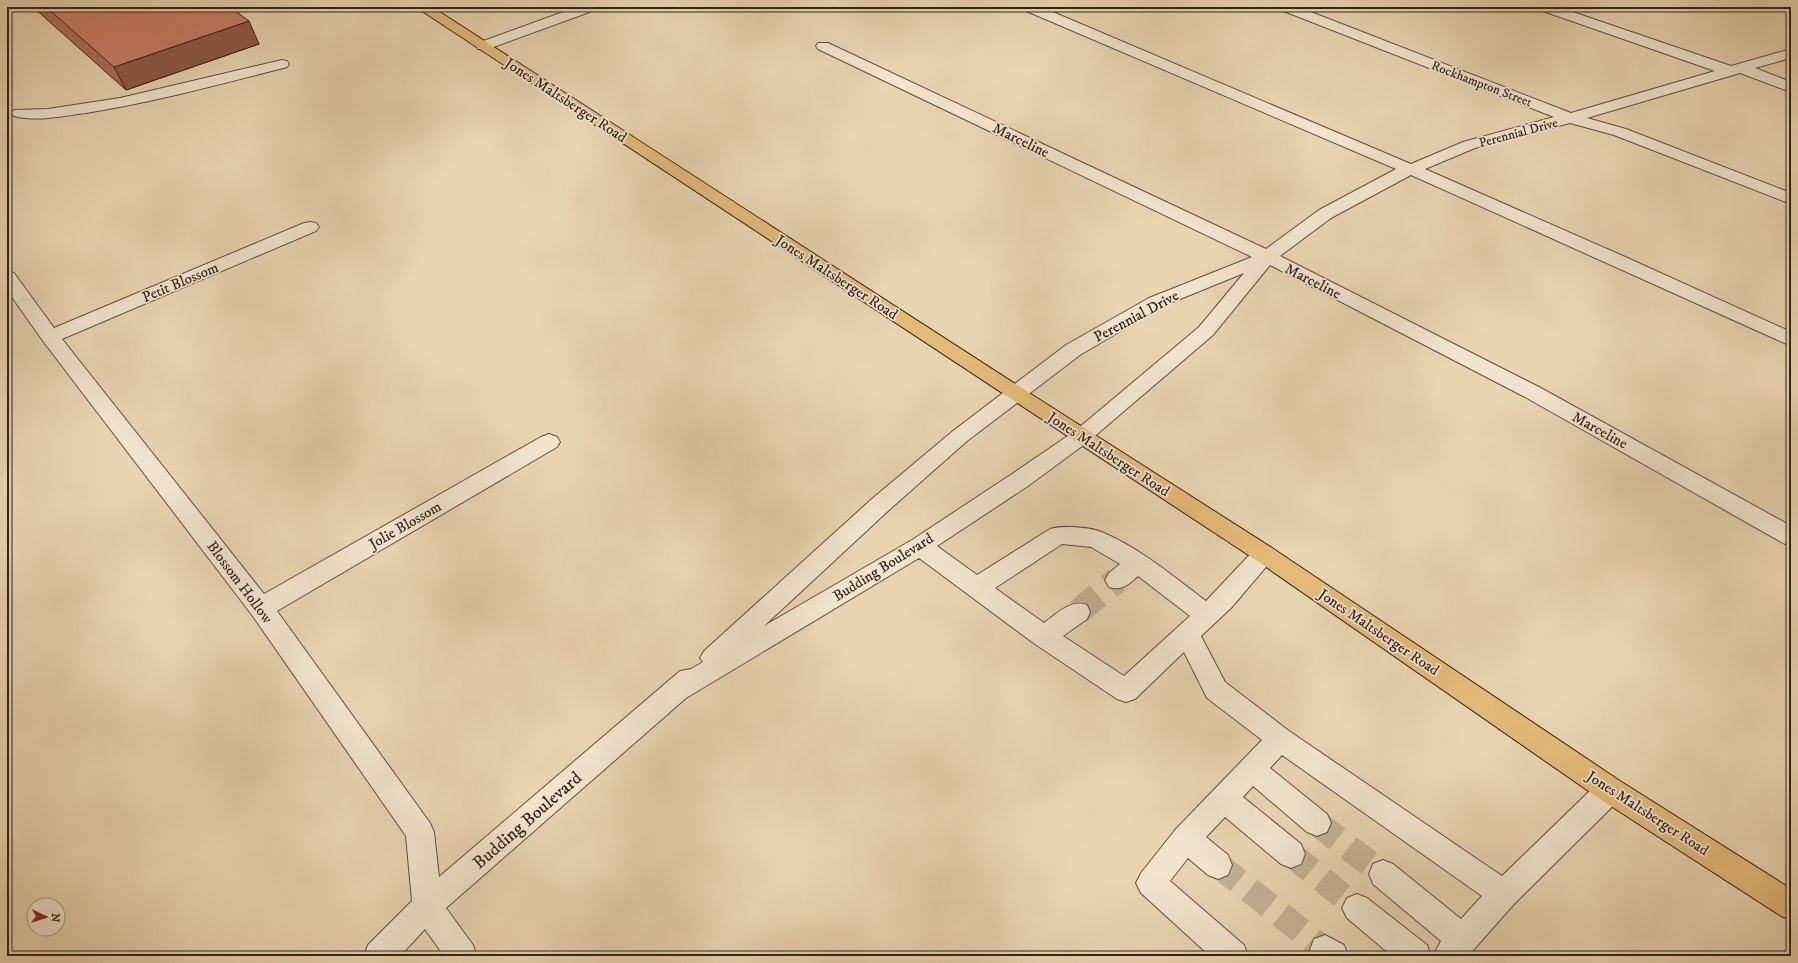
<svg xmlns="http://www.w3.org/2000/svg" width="1798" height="963" viewBox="0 0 1798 963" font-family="'IM FELL DW Pica',serif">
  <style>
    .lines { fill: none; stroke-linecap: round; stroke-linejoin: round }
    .minor-tunnel { stroke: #c5b092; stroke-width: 26; stroke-dasharray: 26 14; stroke-linecap: butt }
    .minor-casing { stroke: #604e41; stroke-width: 2 }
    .major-casing { stroke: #33221c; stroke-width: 2 }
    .minor { fill: #f1e3cc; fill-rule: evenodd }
    .major { fill: #e4ba78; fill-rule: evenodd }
    .wall { fill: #ad6c58; stroke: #33221c }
    .shaded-wall { fill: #8d5847; stroke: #33221c }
    .building { fill: #c97e66; stroke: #33221c }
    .labels { text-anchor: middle; stroke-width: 3.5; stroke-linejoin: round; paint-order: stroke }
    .far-street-label { font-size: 13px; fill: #33221c; stroke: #f1e3cc }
    .street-label { font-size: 15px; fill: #33221c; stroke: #f1e3cc }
    .near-street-label { font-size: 18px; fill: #33221c; stroke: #f1e3cc }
  </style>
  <rect width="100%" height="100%" fill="#e9d4b0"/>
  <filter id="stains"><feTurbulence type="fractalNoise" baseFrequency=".005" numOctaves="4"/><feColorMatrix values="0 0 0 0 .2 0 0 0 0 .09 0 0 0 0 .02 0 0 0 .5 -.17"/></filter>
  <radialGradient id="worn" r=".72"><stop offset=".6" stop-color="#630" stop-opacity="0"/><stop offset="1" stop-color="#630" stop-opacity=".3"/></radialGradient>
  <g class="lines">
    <g class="minor-tunnel">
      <path d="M1078 612 1117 580"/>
      <path d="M1317 823 1383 874"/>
      <path d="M1291 854 1357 908"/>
      <path d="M1218 865 1325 950"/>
    </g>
    <defs>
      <g id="minor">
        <path d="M577 7H597L595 10 488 49H478L476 46 478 43Z"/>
        <path d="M1022 7H1041L1411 164 1463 142 1554 117 1281 10 1279 7H1298L1571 113 1715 71 1540 10 1538 7H1558L1731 66 1791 49V58L1755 68 1791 82V92L1740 73 1587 118 1626 129 1791 193V204L1614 135 1570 123 1475 148 1425 169 1623 256 1791 332V346L1411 175 1331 218 1280 256 1539 387 1791 526V546L1783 543 1525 397 1270 265 1213 335 1089 441 1028 486 937 546 977 575 1050 529C1062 525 1092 527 1104 533 1141 549 1174 577 1206 601L1256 548 1264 545 1272 548 1276 554 1272 560 1231 608 1201 636 1225 682 1289 731 1502 876 1600 781 1610 778 1620 781 1624 790 1620 799 1514 904 1468 956H1433L1441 941 1373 884 1369 874 1373 864 1383 860 1393 864 1461 919 1482 896 1282 755 1270 768 1327 814 1331 823 1327 832 1317 836 1307 832 1253 786 1243 797 1301 844 1305 854 1301 864 1291 868 1281 864 1225 817 1206 837 1228 855 1232 865 1228 875 1218 879 1208 875 1188 858 1170 881 1244 945 1248 956H1210L1141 893 1136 883 1141 873 1176 829 1262 740 1207 698 1184 652 1135 699 1126 702 1117 699 1035 644 919 558 686 698 446 908 473 945 477 956H444L425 929 400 956H364L368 945 412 901 406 836 252 615 43 341 7 290V271L14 273 54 328 304 223 310 222 316 223 319 227 316 231 62 339 264 594 541 437 549 434 557 437 560 442 557 447 277 611 430 823 434 832 439 877 680 671 691 669 703 662 700 658 704 651 873 498 953 431 1066 345 1149 298 1252 257 818 49 816 46 818 43H828L1266 249 1319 210 1396 169 1024 10ZM1244 273 1199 327 1075 431 1012 474 912 540 764 626 889 510 967 441 1080 355 1163 306ZM1062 544 1091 547 1120 564 1109 573 1105 580 1109 587C1122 591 1128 585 1138 576L1190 616 1124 676 1063 636 1087 619 1090 612 1087 605C1070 599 1057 614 1044 623L995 588Z"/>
        <path d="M282 60 287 61 289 64 287 67C221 84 154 102 86 113 62 116 37 122 14 116L11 113 14 110 48 109 120 98Z"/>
        <path d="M1357 894 1367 898 1427 945 1431 956H1392L1347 918 1342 908 1347 898Z"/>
        <path d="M1325 935 1344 945 1348 956H1312L1310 950 1314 939Z"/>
      </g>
      <path id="major" d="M416 7H432L1023 389 1272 548 1620 781 1791 889V920L1781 916 1600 799 1256 560Z"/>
    </defs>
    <use href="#minor" class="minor-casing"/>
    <use href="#major" class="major-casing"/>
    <use href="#minor" class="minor"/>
    <use href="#major" class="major"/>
  </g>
  <path class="wall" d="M33 7H230L259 44 126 90Z"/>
  <path class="shaded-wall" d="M249 21 259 44 126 90 114 67Z"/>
  <path class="building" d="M46 7H230L249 21 114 67Z"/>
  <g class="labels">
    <g class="far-street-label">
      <text transform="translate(1482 83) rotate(21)" y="5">Rockhampton Street</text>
      <text transform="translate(1518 132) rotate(-15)" y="5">Perennial Drive</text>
    </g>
    <g class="street-label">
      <text transform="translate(566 100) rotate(33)" y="5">Jones Maltsberger Road</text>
      <text transform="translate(1021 140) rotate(26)" y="5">Marceline</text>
      <text transform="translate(837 277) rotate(33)" y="5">Jones Maltsberger Road</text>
      <text transform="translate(1313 281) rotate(27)" y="5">Marceline</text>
      <text transform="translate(180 282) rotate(-23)" y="5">Petit Blossom</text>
      <text transform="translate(1136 316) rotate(-28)" y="5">Perennial Drive</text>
      <text transform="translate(1600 430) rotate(29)" y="5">Marceline</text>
      <text transform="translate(1109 454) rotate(33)" y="5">Jones Maltsberger Road</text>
      <text transform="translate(405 525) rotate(-30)" y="5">Jolie Blossom</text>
      <text transform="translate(883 567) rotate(-32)" y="5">Budding Boulevard</text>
      <text transform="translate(240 582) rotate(53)" y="5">Blossom Hollow</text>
      <text transform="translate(1379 632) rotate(34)" y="5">Jones Maltsberger Road</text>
      <text transform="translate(1648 813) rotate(33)" y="5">Jones Maltsberger Road</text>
    </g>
    <g class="near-street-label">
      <text transform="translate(527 820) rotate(-41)" y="6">Budding Boulevard</text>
    </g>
  </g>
  <rect width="1798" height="963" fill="none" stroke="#e9d4b0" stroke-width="24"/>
  <rect x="8" y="8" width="1782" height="947" fill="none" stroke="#33221c" stroke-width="2"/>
  <rect x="12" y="12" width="1774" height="939" fill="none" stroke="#33221c"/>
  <g transform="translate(46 917) rotate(94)"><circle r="19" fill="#f1e3cc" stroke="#a59686"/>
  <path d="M0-3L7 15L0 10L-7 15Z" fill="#8f2418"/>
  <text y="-6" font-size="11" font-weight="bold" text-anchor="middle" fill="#33221c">N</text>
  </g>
  <rect width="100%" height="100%" filter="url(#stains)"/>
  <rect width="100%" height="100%" fill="url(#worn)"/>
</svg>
